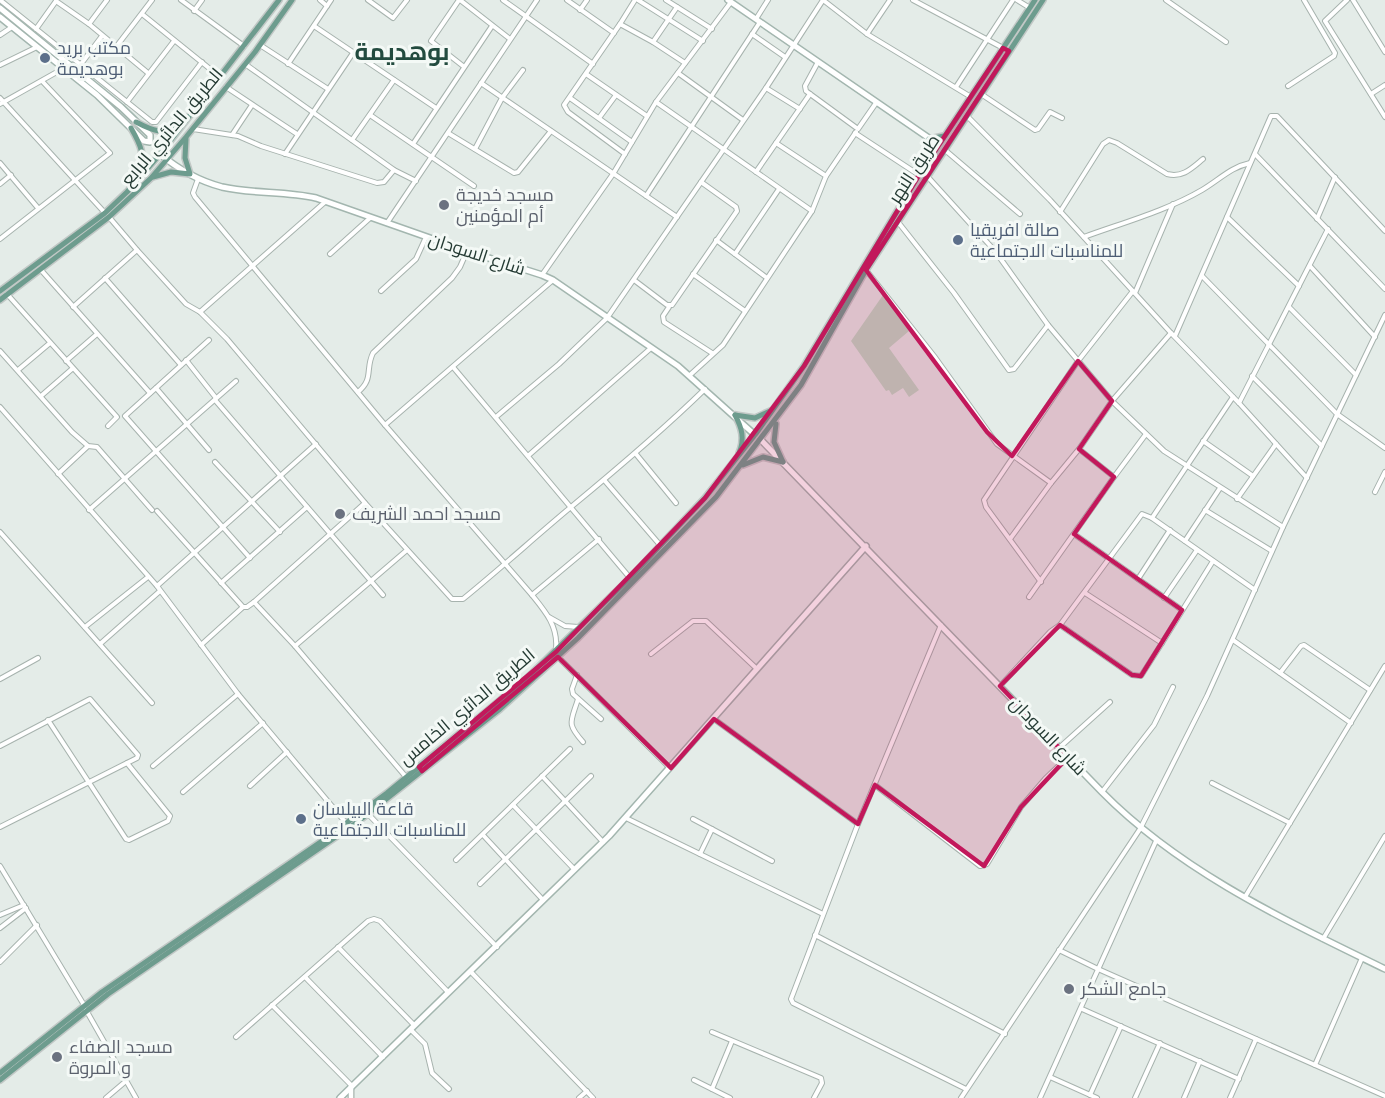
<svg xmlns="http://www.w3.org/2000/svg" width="1385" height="1098" viewBox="0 0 1385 1098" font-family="'Space Grotesk',Cairo,sans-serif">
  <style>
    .green { fill: #bfdac5 }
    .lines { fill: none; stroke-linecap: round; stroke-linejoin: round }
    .minor-casing { stroke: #a7b3ae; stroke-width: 6 }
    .tertiary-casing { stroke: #a7b3ae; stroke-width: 7 }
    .secondary-casing { stroke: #a3b6af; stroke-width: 8 }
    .primary-casing { stroke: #c2c8c6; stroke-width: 8 }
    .minor { stroke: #fff; stroke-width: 4 }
    .tertiary { stroke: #fff; stroke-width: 4.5 }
    .secondary { stroke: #fff; stroke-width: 5 }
    .primary { stroke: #6d9c8e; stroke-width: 5 }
    .marked { fill: #c2185b; fill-opacity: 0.2; stroke: #c2185b; stroke-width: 4.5; stroke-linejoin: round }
    .service-dot { fill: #5c6f8a; stroke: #f4f9f6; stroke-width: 2 }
    .worship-dot { fill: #6b7280; stroke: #f4f9f6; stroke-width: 2 }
    .labels { text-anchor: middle; stroke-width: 6; stroke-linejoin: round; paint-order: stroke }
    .service-label { font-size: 18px; fill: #4e5e75; stroke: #f4f9f6; text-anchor: start }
    .street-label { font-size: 18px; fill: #253b34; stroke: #f4f9f6 }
    .worship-label { font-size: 18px; fill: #5b616d; stroke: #f4f9f6; text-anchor: start }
    .district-label { font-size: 24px; font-weight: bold; fill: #234b3f; stroke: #f4f9f6 }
  </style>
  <rect width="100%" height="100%" fill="#e4ece8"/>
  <path class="green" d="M883 295 909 331 889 348 919 390 909 397 903 388 892 395 889 390 886 391 851 341Z"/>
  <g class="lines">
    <defs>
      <g id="minor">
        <path d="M0 0 152 122H156L202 62"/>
        <path d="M181 0 244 46"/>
        <path d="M320 0 327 6"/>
        <path d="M368 0 393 18 407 0"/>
        <path d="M459 0 431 41 463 66"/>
        <path d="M460 0 510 39"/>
        <path d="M503 0 593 64"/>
        <path d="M567 0 614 33"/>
        <path d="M638 0 703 41"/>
        <path d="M666 0 712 29"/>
        <path d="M823 0 867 34 971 97"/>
        <path d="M913 0 1005 49"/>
        <path d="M1017 0 1030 8"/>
        <path d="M1166 0 1226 42"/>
        <path d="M1347 0 1325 21 1385 117"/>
        <path d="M1353 0 1385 52"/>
        <path d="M56 1 89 24 148 73"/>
        <path d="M580 10 587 0"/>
        <path d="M194 11 202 0"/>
        <path d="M142 14 220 77"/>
        <path d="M756 19 768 0"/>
        <path d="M89 24 107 0"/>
        <path d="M620 24 635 0"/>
        <path d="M314 26 436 108"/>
        <path d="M36 29 56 1"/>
        <path d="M752 34 785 57"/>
        <path d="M867 34 890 0"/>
        <path d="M0 35 12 27"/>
        <path d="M653 42 685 63"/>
        <path d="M260 45 328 89"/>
        <path d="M116 47 152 0"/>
        <path d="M818 62 805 86 806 91 858 129 876 103"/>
        <path d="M81 64 102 36"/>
        <path d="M245 64 394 170 416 181"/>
        <path d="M288 64 331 0"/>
        <path d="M0 65 37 47"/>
        <path d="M678 73 743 120"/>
        <path d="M586 74 647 116"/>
        <path d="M481 83 677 217"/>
        <path d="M1288 86 1334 56 1335 53 1304 0"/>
        <path d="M226 87 297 134"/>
        <path d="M956 87 1013 0"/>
        <path d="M766 88 800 109"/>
        <path d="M981 94 1035 130 1038 129 1050 112 1062 118"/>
        <path d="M1371 94 1385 85"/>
        <path d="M0 98 105 213"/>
        <path d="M570 98 632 142"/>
        <path d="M127 102 174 41"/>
        <path d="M656 102 812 211"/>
        <path d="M0 104 64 68"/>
        <path d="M370 115 474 186"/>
        <path d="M967 116 1050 200 1171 333 1239 403 1307 478"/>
        <path d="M599 118 616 95"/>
        <path d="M193 129 238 136 261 146 377 183 384 182 394 170"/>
        <path d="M448 133 514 173 518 172 551 131"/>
        <path d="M855 133 919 175"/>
        <path d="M232 135 252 105"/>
        <path d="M352 140 394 80"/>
        <path d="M413 144 492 26"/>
        <path d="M475 149 502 98 523 70"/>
        <path d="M945 150 1020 214"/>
        <path d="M285 154 353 53"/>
        <path d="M625 154 568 112 564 105 620 24 653 42 677 7"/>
        <path d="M1255 154 1385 289"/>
        <path d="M0 163 38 208"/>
        <path d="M756 172 776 143"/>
        <path d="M826 176 856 132"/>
        <path d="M927 176 995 251 1048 325 1112 401 1164 451 1283 527"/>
        <path d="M198 179 193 193 195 197 385 425 532 595C545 611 558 626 556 648"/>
        <path d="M0 184 11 175"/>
        <path d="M646 196 760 22"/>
        <path d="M1060 212 1103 144 1109 140 1117 143 1167 174C1183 178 1192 168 1203 159"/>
        <path d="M109 217 137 250 186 304 200 312 227 339 365 503 452 599H463C500 569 535 537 571 507 617 469 662 431 705 389"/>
        <path d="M1227 217 1299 286"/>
        <path d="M1317 219 1335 177"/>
        <path d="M898 222 954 293 1009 370 1014 369 1048 325"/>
        <path d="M387 223 537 0"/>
        <path d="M1084 237C1122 223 1166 211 1202 190 1219 180 1231 167 1250 163"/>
        <path d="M0 239 110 153 42 81"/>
        <path d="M716 240 767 278"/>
        <path d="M330 254 370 218"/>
        <path d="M735 254 779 189"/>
        <path d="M1310 266 1375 337"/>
        <path d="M41 270 150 393"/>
        <path d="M866 270 934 356 997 444 1051 483"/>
        <path d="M693 274 745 311"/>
        <path d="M542 275 613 174 656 102 731 2"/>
        <path d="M1202 276 1337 414 1385 448"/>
        <path d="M105 278 181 365"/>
        <path d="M634 280 667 305H672L737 211 736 207 701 182"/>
        <path d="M381 291 416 259 426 237"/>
        <path d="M1135 293 1173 204"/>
        <path d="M7 294 117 417 108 426"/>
        <path d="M73 307 137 250"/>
        <path d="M669 307 663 316 664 322 712 353"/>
        <path d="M1289 307 1356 375"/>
        <path d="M200 312 325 202"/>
        <path d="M1175 336 1271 116H1277L1385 231"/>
        <path d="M209 340 125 416 250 558"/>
        <path d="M0 351 72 432 88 446 97 447 152 510"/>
        <path d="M186 360 216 398"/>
        <path d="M66 361 97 334"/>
        <path d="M453 367 630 578"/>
        <path d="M18 370 50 343"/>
        <path d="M690 375 723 345 812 211 826 176 776 143 810 94"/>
        <path d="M1252 376 1322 446"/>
        <path d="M156 388 209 450"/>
        <path d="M358 392C374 379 365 369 373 353L452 278 460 267 467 251"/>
        <path d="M41 396 72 369"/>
        <path d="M215 400 383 595"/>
        <path d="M1239 403 1328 229"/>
        <path d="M0 407 157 586 238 694 346 823"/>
        <path d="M496 417 559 364 607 318 766 88 823 0"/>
        <path d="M385 425 553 280"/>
        <path d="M1203 441 1253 476"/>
        <path d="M1079 449 1114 477 1146 434"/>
        <path d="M636 454 676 503"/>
        <path d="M529 455 651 348"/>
        <path d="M215 462 280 532"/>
        <path d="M58 474 88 446"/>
        <path d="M605 481 660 545"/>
        <path d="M1375 492 1385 472"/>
        <path d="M1237 499 1276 444"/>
        <path d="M89 510 236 381"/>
        <path d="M1205 510 1272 551"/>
        <path d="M157 511 243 607"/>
        <path d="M1152 518 1233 397"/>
        <path d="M0 532 152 703"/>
        <path d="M1074 534 1182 610"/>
        <path d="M1010 539 1051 483 1079 449 1112 401 1171 333"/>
        <path d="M1185 541 1220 488"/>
        <path d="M1138 579 1170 530"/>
        <path d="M1041 582 986 507 984 500 1078 361 1133 291"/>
        <path d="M221 583 307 507"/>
        <path d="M157 586 316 444"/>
        <path d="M1085 593 1162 643 1213 561"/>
        <path d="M532 595 599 539"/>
        <path d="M1029 597 1114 477"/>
        <path d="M1164 598 1197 550"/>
        <path d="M254 602 295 646 406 777"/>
        <path d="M549 617 565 626 578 627"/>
        <path d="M941 625 858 824 791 999 793 1003 966 1089"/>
        <path d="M1060 625 1132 675 1141 676 1162 643"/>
        <path d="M85 627 148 577"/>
        <path d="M1233 640 1351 723"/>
        <path d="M100 644 160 591"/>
        <path d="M201 645 243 607H247L254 602 365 503"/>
        <path d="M295 646 407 550"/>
        <path d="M651 654 693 621H706L757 669"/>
        <path d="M558 657 670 768"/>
        <path d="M1280 673 1301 646 1304 645 1370 690"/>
        <path d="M577 675 572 689 573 694 601 719"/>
        <path d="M0 679 38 658"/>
        <path d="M1000 686 1050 632 1060 625 1142 514 1152 518 1255 590"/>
        <path d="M578 699C571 722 566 723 583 742"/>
        <path d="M714 719 858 824"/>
        <path d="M48 720 126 839 129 840 168 821 170 816 127 763"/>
        <path d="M0 746 90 699 138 755 137 758 127 763 0 827"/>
        <path d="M1059 748 1110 702"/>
        <path d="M153 766 238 694"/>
        <path d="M542 776 603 842"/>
        <path d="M1212 783 1290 823"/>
        <path d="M875 785 980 866 987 864 1021 807 1045 779 1068 757"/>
        <path d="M250 786 287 752"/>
        <path d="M183 792 263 723"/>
        <path d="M1102 792 1154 725 1173 687"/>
        <path d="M513 805 574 869"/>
        <path d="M368 814 497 947"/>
        <path d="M626 818 823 914"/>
        <path d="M693 819 772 861"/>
        <path d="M483 835 543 900"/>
        <path d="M700 854 712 829"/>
        <path d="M456 860 570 749"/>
        <path d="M0 866 84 1005"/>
        <path d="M480 884 591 776"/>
        <path d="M1245 897 1385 666"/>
        <path d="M0 915 24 905"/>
        <path d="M0 928 26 908"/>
        <path d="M815 935 1005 1034"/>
        <path d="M1323 939 1385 836"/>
        <path d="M338 947 414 1025"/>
        <path d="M1059 950 1098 969 1385 1096"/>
        <path d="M0 962 37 925"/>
        <path d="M471 972 593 1098"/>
        <path d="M305 977 383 1057"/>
        <path d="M272 1005 351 1085"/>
        <path d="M1082 1009 1239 1079"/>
        <path d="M86 1010 136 1098"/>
        <path d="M411 1030 425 1044 432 1073 449 1089"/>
        <path d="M712 1032 821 1078 822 1083 814 1098"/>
        <path d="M236 1037 368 921 374 919 380 921 448 992"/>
        <path d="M1315 1065 1362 958"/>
        <path d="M1050 1077 1097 1098"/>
        <path d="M694 1080 730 1098"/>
        <path d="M712 1089 732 1041"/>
        <path d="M1090 1095 1121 1026"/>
        <path d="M106 1098 126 1081"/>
        <path d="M579 1098 587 1091"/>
        <path d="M961 1098 1140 829 1207 696 1283 527 1385 315"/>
        <path d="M1040 1098 1156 841"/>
        <path d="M1135 1098 1160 1043"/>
        <path d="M1184 1098 1200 1061"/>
        <path d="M1230 1098 1256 1039"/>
      </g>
      <path id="tertiary" d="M351 1098V1086"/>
      <g id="secondary">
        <path d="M728 0 939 145"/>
        <path d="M0 8 121 107 150 135V142L144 141 97 95 0 17"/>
        <path d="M160 154C178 169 199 181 222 187 253 194 285 191 316 198L467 251 542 275 553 280 678 366 755 435"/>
        <path d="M761 440 1102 792C1181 872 1285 920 1385 969"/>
        <path d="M340 1098 609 836 866 546"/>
      </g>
      <g id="primary">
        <path d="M136 122C153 131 163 135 180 126"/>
        <path d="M131 128C142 147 145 154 139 177"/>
        <path d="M932 156 929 139 944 136"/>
        <path d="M153 177 171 172 190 174 185 158 186 139"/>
        <path d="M0 291 105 213 127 192 160 154 279 0"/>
        <path d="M0 300 109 217 151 178 186 137 255 52 292 0"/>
        <path d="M735 415 755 418 770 411"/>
        <path d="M735 415C742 428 745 439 739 453"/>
        <path d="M776 424 774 442 783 462"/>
        <path d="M743 465 763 457 783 462"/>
        <path d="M0 1073 102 992 322 841 387 793 526 679 630 578 705 498 755 435 804 366 919 175 1035 0"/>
        <path d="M0 1080 108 994 356 823 500 709 578 638 716 497 801 385 866 270 1043 0"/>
      </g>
    </defs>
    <use href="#minor" class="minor-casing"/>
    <use href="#tertiary" class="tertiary-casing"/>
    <use href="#secondary" class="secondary-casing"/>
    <use href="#primary" class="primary-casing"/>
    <use href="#minor" class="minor"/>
    <use href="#tertiary" class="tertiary"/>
    <use href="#secondary" class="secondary"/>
    <use href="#primary" class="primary"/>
  </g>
  <path class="marked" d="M1003 48 1009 51 866 270 987 432 1012 456 1078 361 1112 401 1079 449 1114 477 1074 534 1182 610 1141 676 1132 675 1060 625 1000 686 1068 757 1021 807 984 866 875 785 858 824 714 719 671 768 558 657 422 771 419 767 556 652 705 498 804 366 919 175Z"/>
  <g class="service-dot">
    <circle cx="45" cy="58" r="6"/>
    <circle cx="958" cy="240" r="6"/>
    <circle cx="301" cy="819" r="6"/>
  </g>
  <g class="worship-dot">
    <circle cx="444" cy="205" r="6"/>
    <circle cx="340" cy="514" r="6"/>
    <circle cx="1069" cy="989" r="6"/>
    <circle cx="57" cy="1057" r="6"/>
  </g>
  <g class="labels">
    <g class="service-label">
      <text x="57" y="54">مكتب بريد<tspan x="57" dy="21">بوهديمة</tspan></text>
      <text x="970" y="236">صالة افريقيا<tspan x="970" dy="21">للمناسبات الاجتماعية</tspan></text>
      <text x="313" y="815">قاعة البيلسان<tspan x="313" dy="21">للمناسبات الاجتماعية</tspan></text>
    </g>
    <g class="street-label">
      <text transform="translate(172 127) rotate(-50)" y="6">الطريق الدائري الرابع</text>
      <text transform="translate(914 169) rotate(-57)" y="6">طريق النهر</text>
      <text transform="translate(477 254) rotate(18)" y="6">شارع السودان</text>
      <text transform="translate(467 707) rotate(-40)" y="6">الطريق الدائري الخامس</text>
      <text transform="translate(1048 736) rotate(46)" y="6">شارع السودان</text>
    </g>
    <g class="worship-label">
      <text x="456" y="201">مسجد خديجة<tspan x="456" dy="21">أم المؤمنين</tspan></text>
      <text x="352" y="520">مسجد احمد الشريف</text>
      <text x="1081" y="995">جامع الشكر</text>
      <text x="69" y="1053">مسجد الصفاء<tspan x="69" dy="21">و المروة</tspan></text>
    </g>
    <g class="district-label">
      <text x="402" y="60">بوهديمة</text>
    </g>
  </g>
</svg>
